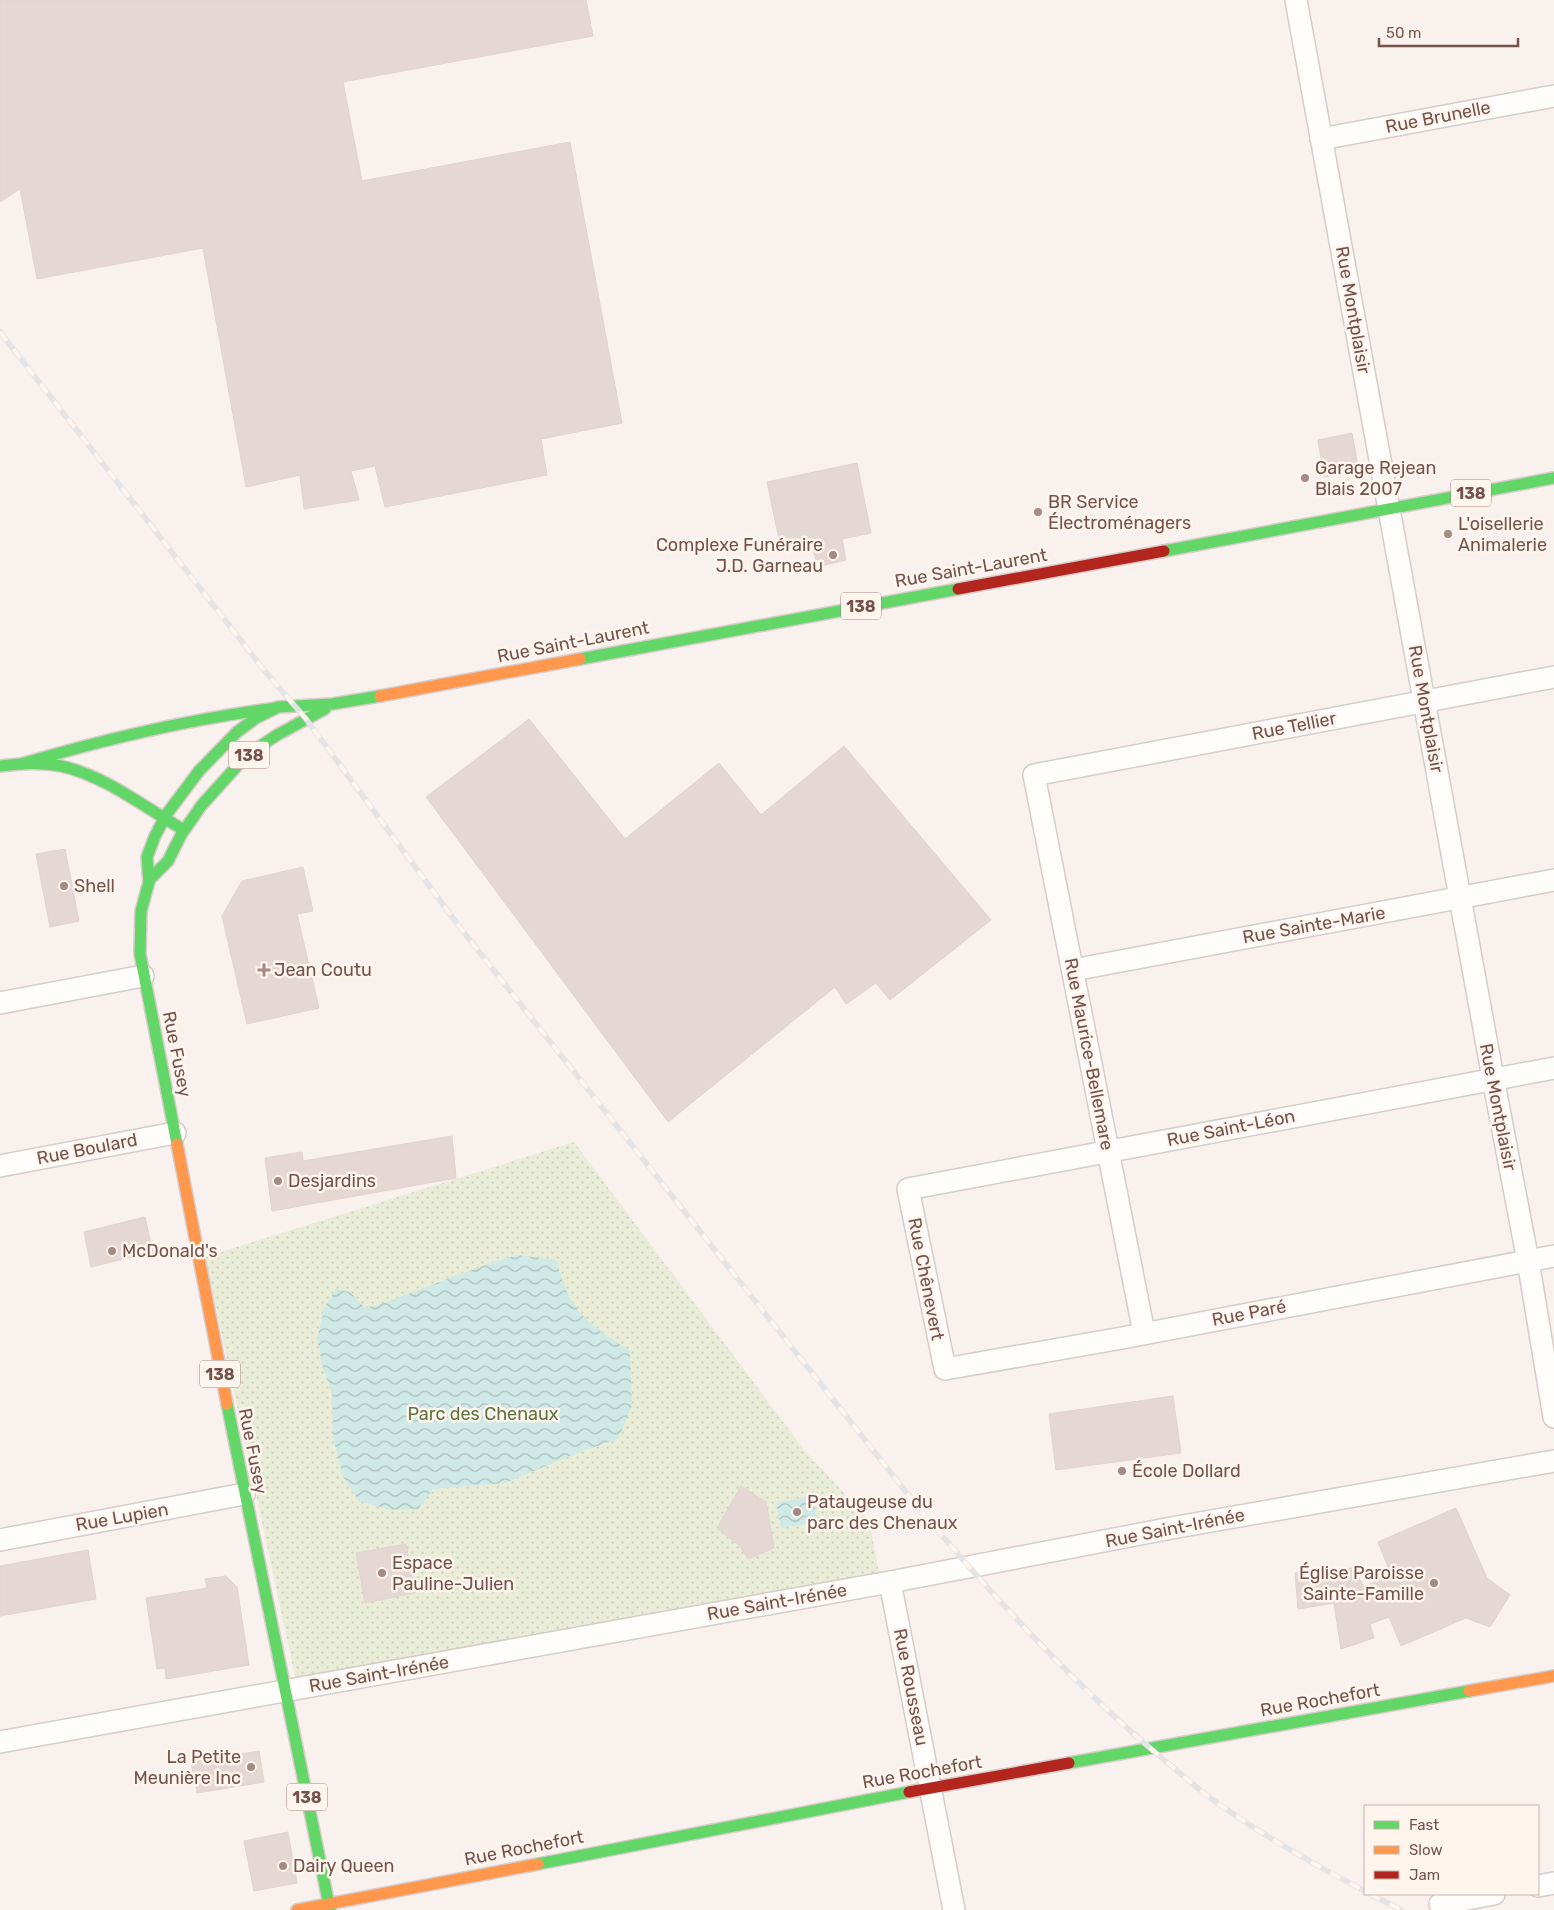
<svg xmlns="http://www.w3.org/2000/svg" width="1554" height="1910" viewBox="0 0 1554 1910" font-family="Rubik,sans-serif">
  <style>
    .park { fill: url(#park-dots) }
    .water { fill: url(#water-waves) }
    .building { fill: #e4d7d4; stroke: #e1d3cf }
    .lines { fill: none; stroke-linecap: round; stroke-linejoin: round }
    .street-casing { stroke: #d6ccc9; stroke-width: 24 }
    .fast-casing { stroke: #d7ccc9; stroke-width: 14 }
    .slow-casing { stroke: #d7ccc9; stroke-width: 14 }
    .jam-casing { stroke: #d7ccc9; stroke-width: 14 }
    .street { stroke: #fefdfc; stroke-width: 21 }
    .fast { stroke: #63d668; stroke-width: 11 }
    .slow { stroke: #ff974d; stroke-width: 11 }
    .jam { stroke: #b3261e; stroke-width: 11 }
    .rail-casing { stroke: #e4e3e5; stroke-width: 5.5 }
    .rail { stroke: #fff5ef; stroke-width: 4; stroke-dasharray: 11; stroke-linecap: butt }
    .poi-dot { fill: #a48a84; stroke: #fff5ef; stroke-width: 2 }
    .labels { text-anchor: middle; stroke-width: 5; stroke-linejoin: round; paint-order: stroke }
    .shield { fill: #fff5ef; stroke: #9f837d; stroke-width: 1 }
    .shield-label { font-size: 16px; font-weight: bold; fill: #76524c }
    .street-label { font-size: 18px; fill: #76524c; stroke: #fff5ef }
    .poi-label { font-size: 18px; fill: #76524c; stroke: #fff5ef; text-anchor: start }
    .park-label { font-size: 18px; fill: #5d7641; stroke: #fff5ef }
  </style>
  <defs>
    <pattern id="park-dots" width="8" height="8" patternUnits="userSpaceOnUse" patternTransform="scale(1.25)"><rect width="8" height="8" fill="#e9edd8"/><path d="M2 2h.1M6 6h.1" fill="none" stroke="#cbcdbb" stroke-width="1.8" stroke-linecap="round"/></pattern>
    <pattern id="water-waves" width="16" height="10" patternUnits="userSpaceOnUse" patternTransform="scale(1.25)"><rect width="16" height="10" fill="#cfe9e6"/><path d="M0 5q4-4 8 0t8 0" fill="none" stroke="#adbfbd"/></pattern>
  </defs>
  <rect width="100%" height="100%" fill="#f8f1ed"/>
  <path class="park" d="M574 1142 805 1451 869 1520 880 1577 297 1685 205 1257Z"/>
  <g class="water">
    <path d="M517 1255 557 1260C568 1311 587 1323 630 1351L632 1406 618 1439 577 1453 505 1483 433 1489 418 1509 390 1510 359 1501 343 1477 333 1437 332 1393 323 1368 317 1339 324 1308 336 1289 350 1292 365 1308 381 1304 493 1262Z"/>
    <path d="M813 1496 818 1522 781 1528 776 1503Z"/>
  </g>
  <g class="building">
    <path d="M0 0H586L593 36 343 82 362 181 570 142 622 423 541 439 547 475 385 507 375 466 351 471 359 500 304 509 300 475 246 487 203 248 37 279 20 189 0 202Z"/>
    <path d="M1352 433 1359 471 1324 477 1318 440Z"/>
    <path d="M857 463 871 533 842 539 846 560 817 567 812 542 781 549 767 482Z"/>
    <path d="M529 719 625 839 719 763 761 815 844 746 991 920 890 1000 876 983 846 1004 835 987 668 1122 426 797Z"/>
    <path d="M65 849 79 921 50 927 36 854Z"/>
    <path d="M303 867 313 911 297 914 319 1008 247 1024 222 916 242 881Z"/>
    <path d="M452 1136 456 1178 272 1211 265 1158 302 1152 303 1161Z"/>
    <path d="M145 1217 153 1252 91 1267 84 1232Z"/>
    <path d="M1173 1396 1181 1453 1056 1470 1049 1414Z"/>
    <path d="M741 1486 766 1502 774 1548 748 1559 740 1546 717 1528Z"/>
    <path d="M1456 1508 1487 1578 1510 1595 1490 1627 1466 1618 1401 1646 1389 1617 1370 1624 1374 1638 1341 1649 1334 1603 1298 1609 1295 1573 1353 1568 1364 1587 1391 1574 1378 1542Z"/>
    <path d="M406 1544 415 1593 365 1603 356 1553Z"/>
    <path d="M88 1550 96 1599 0 1616V1566Z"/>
    <path d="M226 1576 237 1587 249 1665 166 1679 165 1668 157 1669 146 1598 207 1588 205 1579Z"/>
    <path d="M259 1751 264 1782 197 1793 191 1762Z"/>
    <path d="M288 1832 297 1883 254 1891 244 1841Z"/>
  </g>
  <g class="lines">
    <defs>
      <g id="street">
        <path d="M1296 0 1493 1078 1528 1261 1554 1417"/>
        <path d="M1321 139 1554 96"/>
        <path d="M1073 970 1554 880"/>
        <path d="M0 1003 143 976"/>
        <path d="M1554 1068 908 1189 945 1369 1122 1338 1554 1256"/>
        <path d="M0 1166 175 1133"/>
        <path d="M1144 1333 1034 775 1554 677"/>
        <path d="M0 1540 244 1494"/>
        <path d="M890 1582 954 1910"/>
        <path d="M0 1742 890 1582 1177 1527 1554 1461"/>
        <path d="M1538 1886 1554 1883"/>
        <path d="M1440 1904 1494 1894"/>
      </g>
      <g id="fast">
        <path d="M1164 551 1554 478"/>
        <path d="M580 659 958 589"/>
        <path d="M21 764C105 739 189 719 276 708"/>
        <path d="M0 766C20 763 41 762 61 766 106 776 145 808 184 830"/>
        <path d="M149 880 168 861 181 835 201 806 237 766 253 751 277 735 325 709"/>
        <path d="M177 1144 140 954 141 911 149 882 147 857 155 836 166 815 199 771 237 732 256 718 278 707 332 704 380 696"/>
        <path d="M227 1404 330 1910"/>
        <path d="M1069 1763 1469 1691"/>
        <path d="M538 1864 909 1792"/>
      </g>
      <g id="slow">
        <path d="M380 696 580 659"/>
        <path d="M177 1144 227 1404"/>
        <path d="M1469 1691 1554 1676"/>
        <path d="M297 1910 538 1864"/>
      </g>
      <g id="jam">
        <path d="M958 589 1164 551"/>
        <path d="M909 1792 1069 1763"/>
      </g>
    </defs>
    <use href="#street" class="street-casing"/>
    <use href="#fast" class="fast-casing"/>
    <use href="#slow" class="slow-casing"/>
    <use href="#jam" class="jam-casing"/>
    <use href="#street" class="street"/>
    <use href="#fast" class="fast"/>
    <use href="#slow" class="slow"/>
    <use href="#jam" class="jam"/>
    <defs>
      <g id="rail">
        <path d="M0 332 264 670 306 719 458 925 918 1507C993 1597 1073 1684 1163 1759 1182 1774 1199 1791 1219 1804 1265 1837 1315 1865 1365 1891"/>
        <path d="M1370 1894 1401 1910"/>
      </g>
    </defs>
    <use href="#rail" class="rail-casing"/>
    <use href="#rail" class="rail"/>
  </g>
  <g class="poi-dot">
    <circle cx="1305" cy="478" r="5"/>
    <circle cx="1038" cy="512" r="5"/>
    <circle cx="1448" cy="534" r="5"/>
    <circle cx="833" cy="555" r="5"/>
    <circle cx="64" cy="886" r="5"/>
    <path d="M261.5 962.5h5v5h5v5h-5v5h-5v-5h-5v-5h5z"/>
    <circle cx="278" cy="1181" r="5"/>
    <circle cx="112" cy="1251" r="5"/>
    <circle cx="1122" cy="1471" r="5"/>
    <circle cx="797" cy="1512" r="5"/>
    <circle cx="382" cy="1573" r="5"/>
    <circle cx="1434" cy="1583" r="5"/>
    <circle cx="251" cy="1767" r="5"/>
    <circle cx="283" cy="1866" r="5"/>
  </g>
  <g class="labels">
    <g class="shield">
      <rect x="1451" y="479.5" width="40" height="27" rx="4"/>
      <rect x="841" y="592.5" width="40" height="27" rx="4"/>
      <rect x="229" y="741.5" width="40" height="27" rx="4"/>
      <rect x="200" y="1360.5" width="40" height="27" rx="4"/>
      <rect x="287" y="1783.5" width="40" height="27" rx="4"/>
    </g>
    <g class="shield-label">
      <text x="1471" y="499">138</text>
      <text x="861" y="612">138</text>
      <text x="249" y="761">138</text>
      <text x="220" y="1380">138</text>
      <text x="307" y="1803">138</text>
    </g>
    <g class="street-label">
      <text transform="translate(1438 117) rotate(-11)" y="6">Rue Brunelle</text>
      <text transform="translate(1353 310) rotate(80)" y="6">Rue Montplaisir</text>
      <text transform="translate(971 568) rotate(-10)" y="6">Rue Saint-Laurent</text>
      <text transform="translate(573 642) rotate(-11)" y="6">Rue Saint-Laurent</text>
      <text transform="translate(1426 709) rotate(80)" y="6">Rue Montplaisir</text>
      <text transform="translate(1294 726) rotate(-11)" y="6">Rue Tellier</text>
      <text transform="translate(1314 925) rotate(-10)" y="6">Rue Sainte-Marie</text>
      <text transform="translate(177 1054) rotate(79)" y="6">Rue Fusey</text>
      <text transform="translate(1089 1054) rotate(79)" y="6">Rue Maurice-Bellemare</text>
      <text transform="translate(1498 1107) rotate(79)" y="6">Rue Montplaisir</text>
      <text transform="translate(1231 1128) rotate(-11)" y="6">Rue Saint-Léon</text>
      <text transform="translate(87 1149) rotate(-11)" y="6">Rue Boulard</text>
      <text transform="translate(926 1279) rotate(79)" y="6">Rue Chênevert</text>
      <text transform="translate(1249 1313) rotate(-11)" y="6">Rue Paré</text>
      <text transform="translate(253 1451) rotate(79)" y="6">Rue Fusey</text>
      <text transform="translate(122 1517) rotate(-10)" y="6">Rue Lupien</text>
      <text transform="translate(1175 1528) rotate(-11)" y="6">Rue Saint-Irénée</text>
      <text transform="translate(777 1602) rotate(-10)" y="6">Rue Saint-Irénée</text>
      <text transform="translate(379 1674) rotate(-10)" y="6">Rue Saint-Irénée</text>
      <text transform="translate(911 1687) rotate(79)" y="6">Rue Rousseau</text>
      <text transform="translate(1320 1700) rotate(-10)" y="6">Rue Rochefort</text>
      <text transform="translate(922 1772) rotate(-10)" y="6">Rue Rochefort</text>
      <text transform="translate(524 1848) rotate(-11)" y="6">Rue Rochefort</text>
    </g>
    <g class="poi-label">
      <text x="1315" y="474">Garage Rejean<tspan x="1315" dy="21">Blais 2007</tspan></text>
      <text x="1048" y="508">BR Service<tspan x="1048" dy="21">Électroménagers</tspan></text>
      <text x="1458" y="530">L'oisellerie<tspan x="1458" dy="21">Animalerie</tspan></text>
      <text x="823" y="551" text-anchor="end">Complexe Funéraire<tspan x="823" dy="21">J.D. Garneau</tspan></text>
      <text x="74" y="892">Shell</text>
      <text x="274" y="976">Jean Coutu</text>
      <text x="288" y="1187">Desjardins</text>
      <text x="122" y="1257">McDonald's</text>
      <text x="1132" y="1477">École Dollard</text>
      <text x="807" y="1508">Pataugeuse du<tspan x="807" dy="21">parc des Chenaux</tspan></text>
      <text x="392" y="1569">Espace<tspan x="392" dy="21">Pauline-Julien</tspan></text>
      <text x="1424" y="1579" text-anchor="end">Église Paroisse<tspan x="1424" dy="21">Sainte-Famille</tspan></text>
      <text x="241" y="1763" text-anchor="end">La Petite<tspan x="241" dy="21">Meunière Inc</tspan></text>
      <text x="293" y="1872">Dairy Queen</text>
    </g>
    <g class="park-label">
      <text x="483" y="1420">Parc des Chenaux</text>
    </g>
  </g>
  <rect x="1364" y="1805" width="175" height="90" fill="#fff5ef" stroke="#c8b4ae"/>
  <rect x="1374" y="1821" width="25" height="8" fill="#63d668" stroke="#c8b4ae"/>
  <text x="1409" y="1830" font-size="15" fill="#76524c">Fast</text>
  <rect x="1374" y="1846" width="25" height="8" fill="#ff974d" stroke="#c8b4ae"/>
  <text x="1409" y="1855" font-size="15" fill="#76524c">Slow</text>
  <rect x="1374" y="1871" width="25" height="8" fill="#b3261e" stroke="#c8b4ae"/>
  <text x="1409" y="1880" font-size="15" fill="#76524c">Jam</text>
  <path d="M1379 38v8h139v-8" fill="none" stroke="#76524c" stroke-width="2.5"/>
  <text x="1386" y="38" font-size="15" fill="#76524c" stroke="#fff5ef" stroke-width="4" paint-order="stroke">50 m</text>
</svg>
